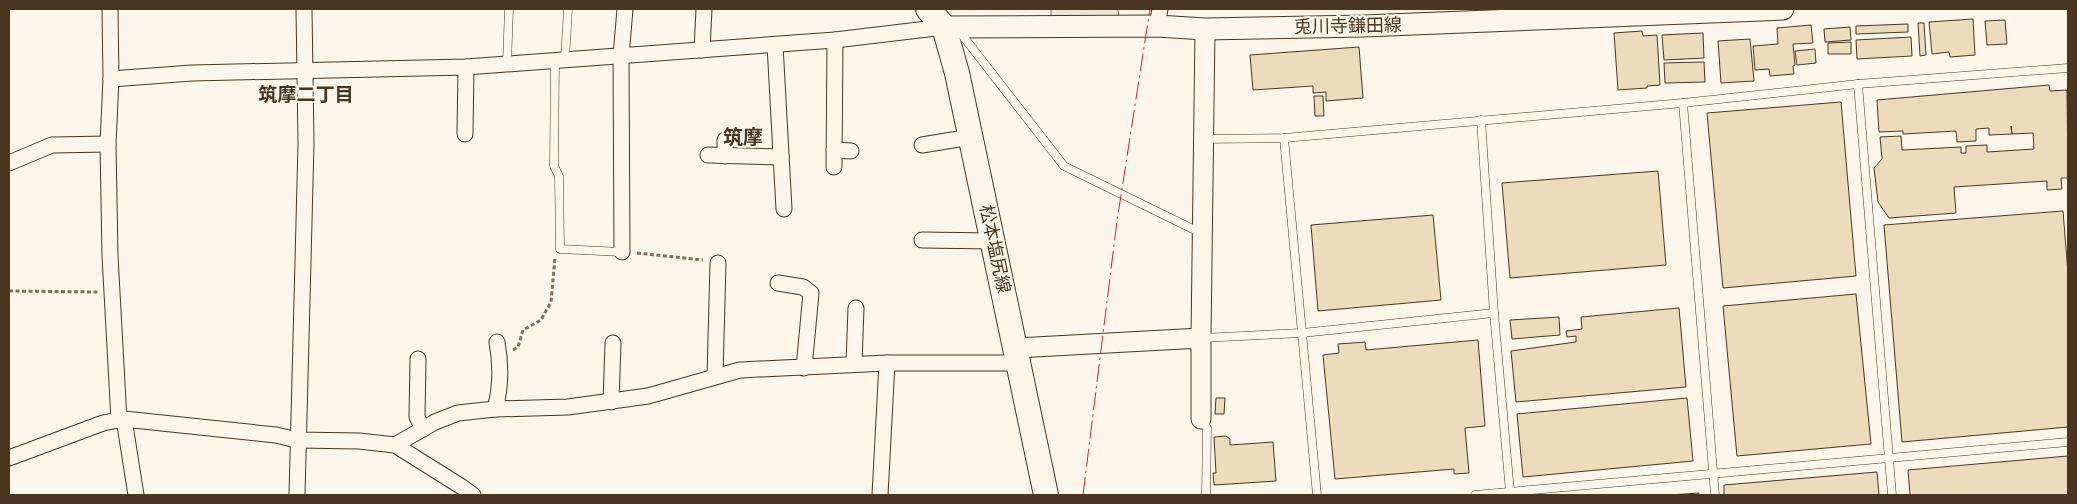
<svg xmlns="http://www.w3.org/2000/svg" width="2077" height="504" viewBox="0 0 2077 504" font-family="Arial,'Noto Sans JP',sans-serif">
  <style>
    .parking { fill: #ede7d9; stroke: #887966 }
    .building { fill: #ecdcbc; stroke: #4a3520 }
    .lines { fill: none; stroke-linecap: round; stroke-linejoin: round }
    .service-casing { stroke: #4a3520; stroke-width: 9 }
    .minor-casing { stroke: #4a3520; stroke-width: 17 }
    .tertiary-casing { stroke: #4a3520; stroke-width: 21 }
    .secondary-casing { stroke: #4a3520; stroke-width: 23 }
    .primary-casing { stroke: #4a3520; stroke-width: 26 }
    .path { stroke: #7f6f5c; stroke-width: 3; stroke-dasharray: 4 2.5; stroke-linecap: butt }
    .service { stroke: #fbf6e9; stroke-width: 8 }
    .minor { stroke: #fbf6e9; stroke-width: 15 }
    .tertiary { stroke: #fbf6e9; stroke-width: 19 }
    .secondary { stroke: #fbf6e9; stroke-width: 21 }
    .primary { stroke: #fbf6e9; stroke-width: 24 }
    .power { stroke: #c62828; stroke-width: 1; stroke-dasharray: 18 4 2.5 4; stroke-linecap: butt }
    .labels { text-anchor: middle; stroke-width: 4; stroke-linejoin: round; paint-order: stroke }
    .street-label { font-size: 18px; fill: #4a3520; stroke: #fbf6e9 }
    .neighbourhood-label { font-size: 19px; font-weight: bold; fill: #4a3520; stroke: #fbf6e9 }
    .quarter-label { font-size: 20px; font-weight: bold; fill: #4a3520; stroke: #fbf6e9 }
  </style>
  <rect width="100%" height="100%" fill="#fbf6e9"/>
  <path class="parking" d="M1051 9H1118L1119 19H1051Z"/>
  <g class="building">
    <path d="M1973 19 1975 55 1950 57 1949 52 1932 54 1929 22Z"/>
    <path d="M2005 20 2007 44 1987 45 1985 21Z"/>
    <path d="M1918 23H1924L1926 55 1920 56Z"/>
    <path d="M1908 24V32L1856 34V26Z"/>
    <path d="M1811 25 1813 43 1793 44 1795 65 1793 66 1794 74 1770 76 1769 69 1755 70 1753 46 1778 44 1777 28Z"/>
    <path d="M1850 27 1851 40 1825 42 1824 29Z"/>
    <path d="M1642 31 1643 36 1657 35 1660 85 1647 86V88L1618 90 1614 33Z"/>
    <path d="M1703 33 1704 58 1664 60 1662 35Z"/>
    <path d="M1911 37 1912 56 1857 59 1856 40Z"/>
    <path d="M1750 39 1754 81 1721 83 1718 41Z"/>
    <path d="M1851 42V54H1828V43Z"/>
    <path d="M1359 47 1363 98 1326 101V92L1313 93V86L1253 90 1250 55Z"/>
    <path d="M1815 49 1816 63 1797 65 1795 51Z"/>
    <path d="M1704 62 1705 82 1665 83 1664 63Z"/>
    <path d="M2049 85 2050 91 2067 90 2068 178H2061L2062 189 2047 190V181L1954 187 1956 213 1889 218 1878 202 1874 168 1882 159 1880 137 1901 136 1902 150 1961 147V153H1966V146L1987 145V152L2034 149 2033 133 2012 134 2011 126 2012 134 1989 135V128L1976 129V141L1957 142 1956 131 1903 134V131L1879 132 1877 100Z"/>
    <path d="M1314 96H1323L1324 116H1315Z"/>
    <path d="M1841 102 1856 276 1723 288 1707 113Z"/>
    <path d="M1658 171 1666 265 1510 278 1502 183Z"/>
    <path d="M2063 211 2068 273V427L1902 442 1884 225Z"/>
    <path d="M1433 215 1441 300 1318 311 1311 225Z"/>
    <path d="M1856 294 1871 444 1737 456 1723 306Z"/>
    <path d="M1679 308 1686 387 1516 402 1511 351 1576 342V336L1567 337 1566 331 1582 329 1581 317Z"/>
    <path d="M1559 317 1560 335 1512 339 1510 320Z"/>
    <path d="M1478 340 1485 426 1465 428 1469 473 1454 474V469L1335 479 1323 355 1339 353 1338 344 1365 342 1366 350Z"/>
    <path d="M1216 398H1225L1224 414H1215Z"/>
    <path d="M1687 398 1693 461 1523 477 1517 414Z"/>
    <path d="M1226 436 1230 439V445L1273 442 1276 481 1214 485 1213 473H1216L1214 437Z"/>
    <path d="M2068 456V495H1910L1908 470Z"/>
    <path d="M1877 472 1879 495H1724V485Z"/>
    <path d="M1699 493V495H1670Z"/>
  </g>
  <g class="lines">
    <defs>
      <g id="service">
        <path d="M959 31 1064 166 1201 233"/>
        <path d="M565 59 568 9"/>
        <path d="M555 60 554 166 559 176 560 249 622 252"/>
        <path d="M507 63 509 9"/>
        <path d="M1858 84 1892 495"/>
        <path d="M1683 103 1715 495"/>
        <path d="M1481 120 1494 313 1510 492"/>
        <path d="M1284 138 1317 495"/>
        <path d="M1203 139 1284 138 1683 103 1858 84 2068 68"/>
        <path d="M1201 338 1302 333 1494 313"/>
        <path d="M1201 419 1207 428 1206 495"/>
        <path d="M1475 495 2068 442"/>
      </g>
      <g id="minor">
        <path d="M110 9 111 79 108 144 110 256 119 420"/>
        <path d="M1157 26 1160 9"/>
        <path d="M775 45 784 209"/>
        <path d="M702 50 704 9"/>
        <path d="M111 79 192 73 466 67 835 40 944 27"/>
        <path d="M465 134 466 67"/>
        <path d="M725 140V156"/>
        <path d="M922 145 971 137"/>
        <path d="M834 150 851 151"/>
        <path d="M708 155 781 157"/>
        <path d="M9 163 52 145 108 144"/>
        <path d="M834 167 835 40"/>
        <path d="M922 240 993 241"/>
        <path d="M622 252 621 56 625 9"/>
        <path d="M778 283 803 287 811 293 804 368"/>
        <path d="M418 359 417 417 423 429"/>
        <path d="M854 364 856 308"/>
        <path d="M715 376 718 263"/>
        <path d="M611 402 613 343"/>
        <path d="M495 409C501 387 501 364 497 342"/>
        <path d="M124 419 136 495"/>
        <path d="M395 445 435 422 458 413 495 409 568 407 648 396 740 370 887 363H1019"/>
        <path d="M9 458 103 423 124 419 276 435 297 440 359 441 395 445 462 487 473 495"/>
        <path d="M297 495 306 144 304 9"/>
        <path d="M880 495 887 363"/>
      </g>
      <g id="tertiary">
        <path d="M1201 338 1205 29"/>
        <path d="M1016 348 1201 338V419"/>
      </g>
      <path id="secondary" d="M944 27 1157 26 1205 29 1364 26 1783 9"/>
      <path id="primary" d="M928 9 944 27 957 73 1046 495"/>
    </defs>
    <use href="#service" class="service-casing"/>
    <use href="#minor" class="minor-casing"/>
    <use href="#tertiary" class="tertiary-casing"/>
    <use href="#secondary" class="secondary-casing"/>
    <use href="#primary" class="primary-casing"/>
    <g class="path">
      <path d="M637 253 703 260"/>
      <path d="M9 291 98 292"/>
      <path d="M513 350 518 347 523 330 541 320 551 302 555 258"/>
    </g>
    <use href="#service" class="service"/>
    <use href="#minor" class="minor"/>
    <use href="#tertiary" class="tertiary"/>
    <use href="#secondary" class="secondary"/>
    <use href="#primary" class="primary"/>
    <path class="power" d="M1083 495 1117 221 1150 9"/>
  </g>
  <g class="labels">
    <g class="street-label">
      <text transform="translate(1348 26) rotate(-1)" y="6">兎川寺鎌田線</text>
      <text transform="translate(995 249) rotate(78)" y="6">松本塩尻線</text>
    </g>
    <g class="neighbourhood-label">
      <text x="306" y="101">筑摩二丁目</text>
    </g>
    <g class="quarter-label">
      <text x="743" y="144">筑摩</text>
    </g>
  </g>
  <rect width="2077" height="504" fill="none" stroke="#4a3520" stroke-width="20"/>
</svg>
